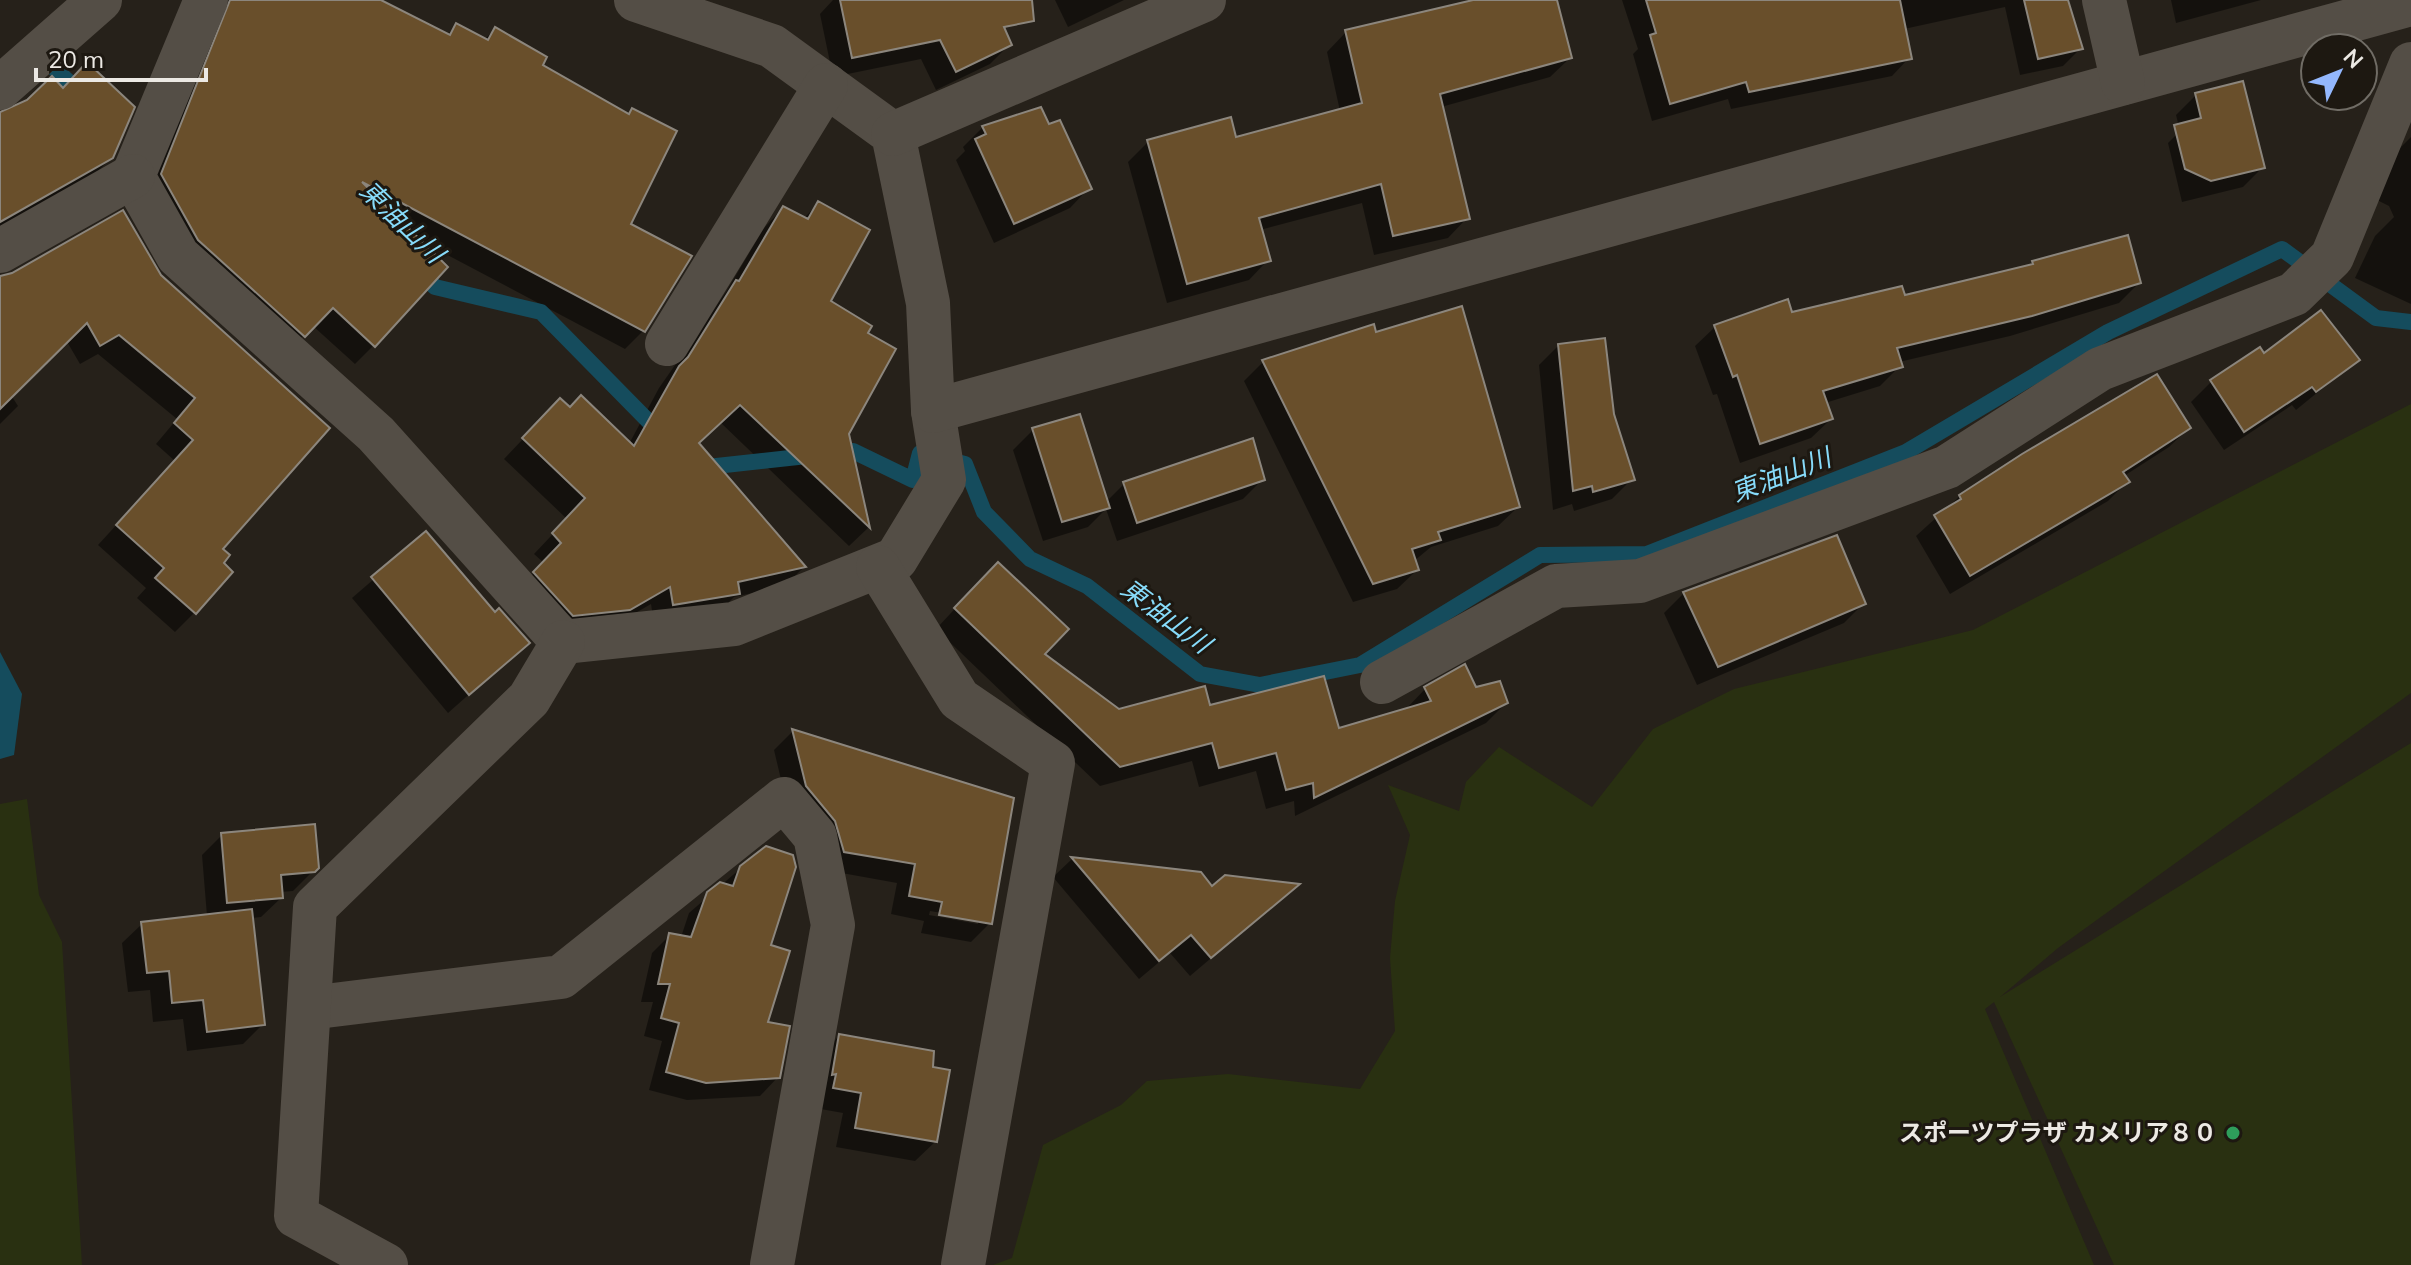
<svg xmlns="http://www.w3.org/2000/svg" width="2411" height="1265" viewBox="0 0 2411 1265" font-family="Mulish,'Noto Sans JP',sans-serif">
  <style>
    .green { fill: #293011 }
    .water { fill: #154c5d }
    .shadow { fill: #0007; fill-rule: evenodd }
    .lines { fill: none; stroke-linecap: round; stroke-linejoin: round }
    .stream { stroke: #154c5d; stroke-width: 16 }
    .building { fill: #694f2b; stroke: #8c867d; stroke-width: 2 }
    .minor { stroke: #544e46; stroke-width: 44 }
    .leisure-dot { fill: #2e9e5b; stroke: #1d1811; stroke-width: 3 }
    .labels { text-anchor: middle; stroke-width: 6; stroke-linejoin: round; paint-order: stroke }
    .poi-label { font-size: 24px; font-weight: bold; fill: #ece9e4; stroke: #1d1811; text-anchor: end }
    .water-label { font-size: 26px; font-style: italic; fill: #87dbfa; stroke: #1d1811 }
  </style>
  <rect width="100%" height="100%" fill="#26211a"/>
  <g class="green">
    <path d="M2411 404V693L2058 948 2000 997 2411 743V1265H2114L1994 1002 1985 1009 2094 1265H993L1012 1258 1043 1145 1121 1105 1147 1081 1228 1074 1360 1089 1395 1031 1390 958 1395 901 1410 835 1388 785 1459 811 1466 782 1499 747 1592 807 1653 729 1734 689 1973 630Z"/>
    <path d="M27 799 39 895 62 942 82 1265H0V804Z"/>
  </g>
  <path class="water" d="M0 652 22 694 14 755 0 759Z"/>
  <g class="shadow">
    <path d="M218 0H376L447 35 456 26 484 40 495 29 541 66 628 115 632 111 628 225 644 330 625 349 421 241 374 345 355 364 313 326 285 354 143 194Z"/>
    <path d="M833 0H989L1010 44 990 64 936 90 921 59 833 77 820 14Z"/>
    <path d="M1055 0H1124L1068 27Z"/>
    <path d="M1475 0H1555L1570 58 1550 77 1441 107 1467 218 1448 238 1374 255 1362 203 1260 230 1268 260 1249 280 1167 303 1128 162 1148 142 1235 140 1340 111 1327 52 1346 32Z"/>
    <path d="M1622 0H2069L2081 48 2063 66 2020 75 2005 7 1904 29 1909 58 1892 76 1731 109 1728 99 1652 121 1633 54 1638 49Z"/>
    <path d="M2171 0H2261L2176 23Z"/>
    <path d="M62 90 112 157 92 177 0 231V114Z"/>
    <path d="M2196 95 2263 167 2243 187 2182 202 2168 143 2180 131 2176 115Z"/>
    <path d="M983 127H1048L1089 188 1070 208 994 243 956 160 965 151 963 147Z"/>
    <path d="M2411 137V304L2355 278 2375 236 2394 217 2389 206 2375 199 2400 148Z"/>
    <path d="M819 203 846 433 868 528 849 546 720 422 697 444 804 567 785 586 734 597 718 613 654 624 651 604 608 629 553 634 515 592 544 563 534 554 567 519 504 459 541 420 570 409 629 444 659 388 726 292 764 228 783 208 803 219Z"/>
    <path d="M2033 263 2139 283 2119 303 2010 336 1899 362 1900 366 1880 386 1825 403 1831 419 1811 438 1740 463 1717 394 1713 395 1695 346 1715 327 1903 297 2029 267Z"/>
    <path d="M160 276 327 428 220 550 195 612 175 632 137 598 146 588 98 545 175 461 156 444 177 419 98 354 80 364 66 340 9 285Z"/>
    <path d="M1375 334 1518 507 1498 526 1431 547 1414 561 1417 570 1397 589 1353 602 1244 381 1263 362Z"/>
    <path d="M1559 345 1612 415 1632 479 1612 499 1574 511 1572 504 1553 510 1539 365Z"/>
    <path d="M2260 350 2263 356 2357 360 2296 410 2292 405 2224 450 2191 402 2211 382Z"/>
    <path d="M0 378 18 406 0 424Z"/>
    <path d="M2189 428 2169 447 2124 476 2127 482 2108 501 1950 594 1916 536 1960 496Z"/>
    <path d="M1033 430 1106 502 1124 484 1263 479 1243 499 1117 541 1106 509 1088 527 1043 541 1013 450Z"/>
    <path d="M426 534 494 615 527 643 448 713 352 598Z"/>
    <path d="M978 584 1042 654 1119 712 1209 708 1338 730 1406 709 1425 689 1475 690 1506 703 1486 723 1295 816 1294 801 1266 809 1256 771 1199 787 1192 761 1100 786 936 629Z"/>
    <path d="M1684 593 1864 603 1844 623 1697 685 1664 613Z"/>
    <path d="M793 731 990 923 971 942 921 933 924 921 891 914 897 883 825 870 787 805 774 750ZM930 911 978 919V924L929 915Z"/>
    <path d="M222 835 317 867 293 891 280 892 281 898 261 917 251 918 263 1024 243 1044 187 1051 183 1019 153 1022 150 990 128 992 122 943 142 924 207 916 202 855Z"/>
    <path d="M1072 859 1200 874 1212 888 1296 886 1190 976 1170 953 1139 979 1053 877Z"/>
    <path d="M741 868 768 947 766 1024 778 1077 760 1096 687 1100 649 1090 662 1041 644 1036 653 1002H641L652 953 670 935 681 937 689 913Z"/>
    <path d="M839 1036 935 1142 915 1161 836 1147 843 1113 815 1108 820 1056Z"/>
  </g>
  <g class="lines">
    <g class="stream">
      <path d="M54 68 85 97"/>
      <path d="M418 270 435 287 541 312 662 435"/>
      <path d="M698 468 853 451 913 480 920 453 965 464 984 512 1030 559 1087 586 1200 674 1260 685 1360 665 1540 555 1647 554 1906 452 2108 332 2282 249 2376 318 2411 322"/>
    </g>
  </g>
  <g class="building">
    <path d="M230 0H381L450 35 456 23 488 40 495 27 547 57 543 65 629 114 632 108 677 131 631 224 692 256 645 332 362 182 448 267 375 347 333 308 305 337 198 240 161 174Z"/>
    <path d="M840 0H1032L1034 21 1004 27 1012 45 956 72 940 40 852 58Z"/>
    <path d="M1473 0H1557L1572 58 1440 94 1470 219 1393 236 1381 184 1259 218 1271 261 1187 284 1147 140 1231 117 1236 137 1362 103 1345 30Z"/>
    <path d="M1646 0H1900L1912 59 1749 92 1746 82 1670 104 1650 35 1656 33Z"/>
    <path d="M2024 0H2068L2083 49 2038 59Z"/>
    <path d="M87 62 135 107 113 158 0 222V112L27 100 52 76 63 88Z"/>
    <path d="M2243 81 2265 168 2211 181 2185 169 2174 125 2201 118 2195 93Z"/>
    <path d="M1041 107 1049 124 1060 120 1092 189 1014 224 975 139 986 134 982 126Z"/>
    <path d="M818 201 870 230 831 301 872 326 868 333 896 349 849 434 870 528 740 405 699 443 806 567 738 582 740 594 673 605 670 587 630 610 573 616 533 572 561 543 552 533 585 498 522 438 560 398 570 407 581 395 634 446 679 366 688 357 736 280 739 281 783 206 808 219Z"/>
    <path d="M123 210 161 275 330 428 223 549 230 555 224 563 233 572 196 614 155 578 164 568 116 525 193 440 174 423 195 398 119 335 100 346 87 323 0 409V276L12 273Z"/>
    <path d="M2128 235 2141 283 2032 316 1897 348 1903 367 1823 391 1833 419 1760 444 1737 375 1733 377 1714 325 1788 299 1792 312 1902 286 1905 295 2033 264 2032 261Z"/>
    <path d="M1462 306 1520 507 1438 532 1441 540 1412 549 1419 570 1373 584 1262 360 1374 324 1376 332Z"/>
    <path d="M2321 310 2360 360 2316 392 2312 387 2244 432 2210 380 2260 347 2264 353Z"/>
    <path d="M1605 338 1614 414 1635 480 1593 492 1592 486 1573 491 1558 344Z"/>
    <path d="M2157 374 2191 428 2123 472 2130 482 1970 576 1934 515 1961 499 1959 495 2022 454Z"/>
    <path d="M1080 414 1110 508 1062 522 1032 428Z"/>
    <path d="M1253 438 1265 480 1137 523 1123 482Z"/>
    <path d="M426 531 495 612 499 608 530 643 469 695 371 577Z"/>
    <path d="M1837 535 1866 604 1718 667 1683 592Z"/>
    <path d="M998 562 1069 629 1045 654 1119 709 1205 686 1210 705 1324 676 1339 728 1431 701 1424 687 1465 664 1476 687 1500 681 1508 703 1314 798 1313 783 1286 790 1276 753 1219 768 1212 743 1120 767 954 608Z"/>
    <path d="M792 729 1014 798 992 924 939 915 942 902 909 896 915 864 844 852 835 821 806 786Z"/>
    <path d="M315 824 319 868 315 872 281 875 283 898 227 903 221 833Z"/>
    <path d="M766 846 793 855 796 867 771 945 790 951 768 1022 790 1026 780 1078 706 1083 666 1072 679 1023 661 1018 670 984H658L669 933 691 937 707 892 720 882 733 886 740 866Z"/>
    <path d="M1071 857 1201 872 1212 886 1225 875 1300 884 1211 958 1191 935 1159 961Z"/>
    <path d="M252 909 265 1025 207 1032 203 1000 172 1003 169 971 147 973 141 922Z"/>
    <path d="M839 1034 934 1051 933 1067 950 1070 937 1142 855 1128 861 1093 833 1088 836 1074 832 1075Z"/>
  </g>
  <g class="lines">
    <g class="minor">
      <path d="M206 0 133 176 178 256 376 434 563 642 734 624 896 559 944 480 933 411"/>
      <path d="M636 0 772 46 893 134 928 303 933 411 2411 4"/>
      <path d="M2104 0 2123 83"/>
      <path d="M0 88 100 0"/>
      <path d="M893 134 1204 0"/>
      <path d="M0 251 133 176"/>
      <path d="M667 344 826 85"/>
      <path d="M878 567 959 699 1053 763 963 1265"/>
      <path d="M1382 682 1556 586 1640 581 1947 467 2100 369 2294 294 2332 257 2411 64"/>
      <path d="M309 1008 561 977 784 799 815 836 833 925 772 1265"/>
      <path d="M386 1265 296 1216 315 907 529 699 563 642"/>
    </g>
  </g>
  <circle class="leisure-dot" cx="2233" cy="1133" r="8"/>
  <g class="labels">
    <g class="poi-label">
      <text x="2217" y="1141">スポーツプラザ カメリア８０</text>
    </g>
    <g class="water-label">
      <text transform="translate(402 222) rotate(44)" y="9">東油山川</text>
      <text transform="translate(1781 475) rotate(-21)" y="9">東油山川</text>
      <text transform="translate(1166 616) rotate(37)" y="9">東油山川</text>
    </g>
  </g>
  <g transform="translate(2339 72) rotate(47)"><circle r="38" fill="#1d1811" stroke="#706c65" stroke-width="2"/>
  <path d="M0-6L14 30L0 20L-14 30Z" fill="#93b7fd"/>
  <text y="-12" font-size="22" font-weight="bold" text-anchor="middle" fill="#ece9e4">N</text>
  </g>
  <path d="M36 68v12h170v-12" fill="none" stroke="#ece9e4" stroke-width="4"/>
  <text x="48" y="68" font-size="24" fill="#ece9e4" stroke="#1d1811" stroke-width="6" paint-order="stroke">20 m</text>
</svg>
